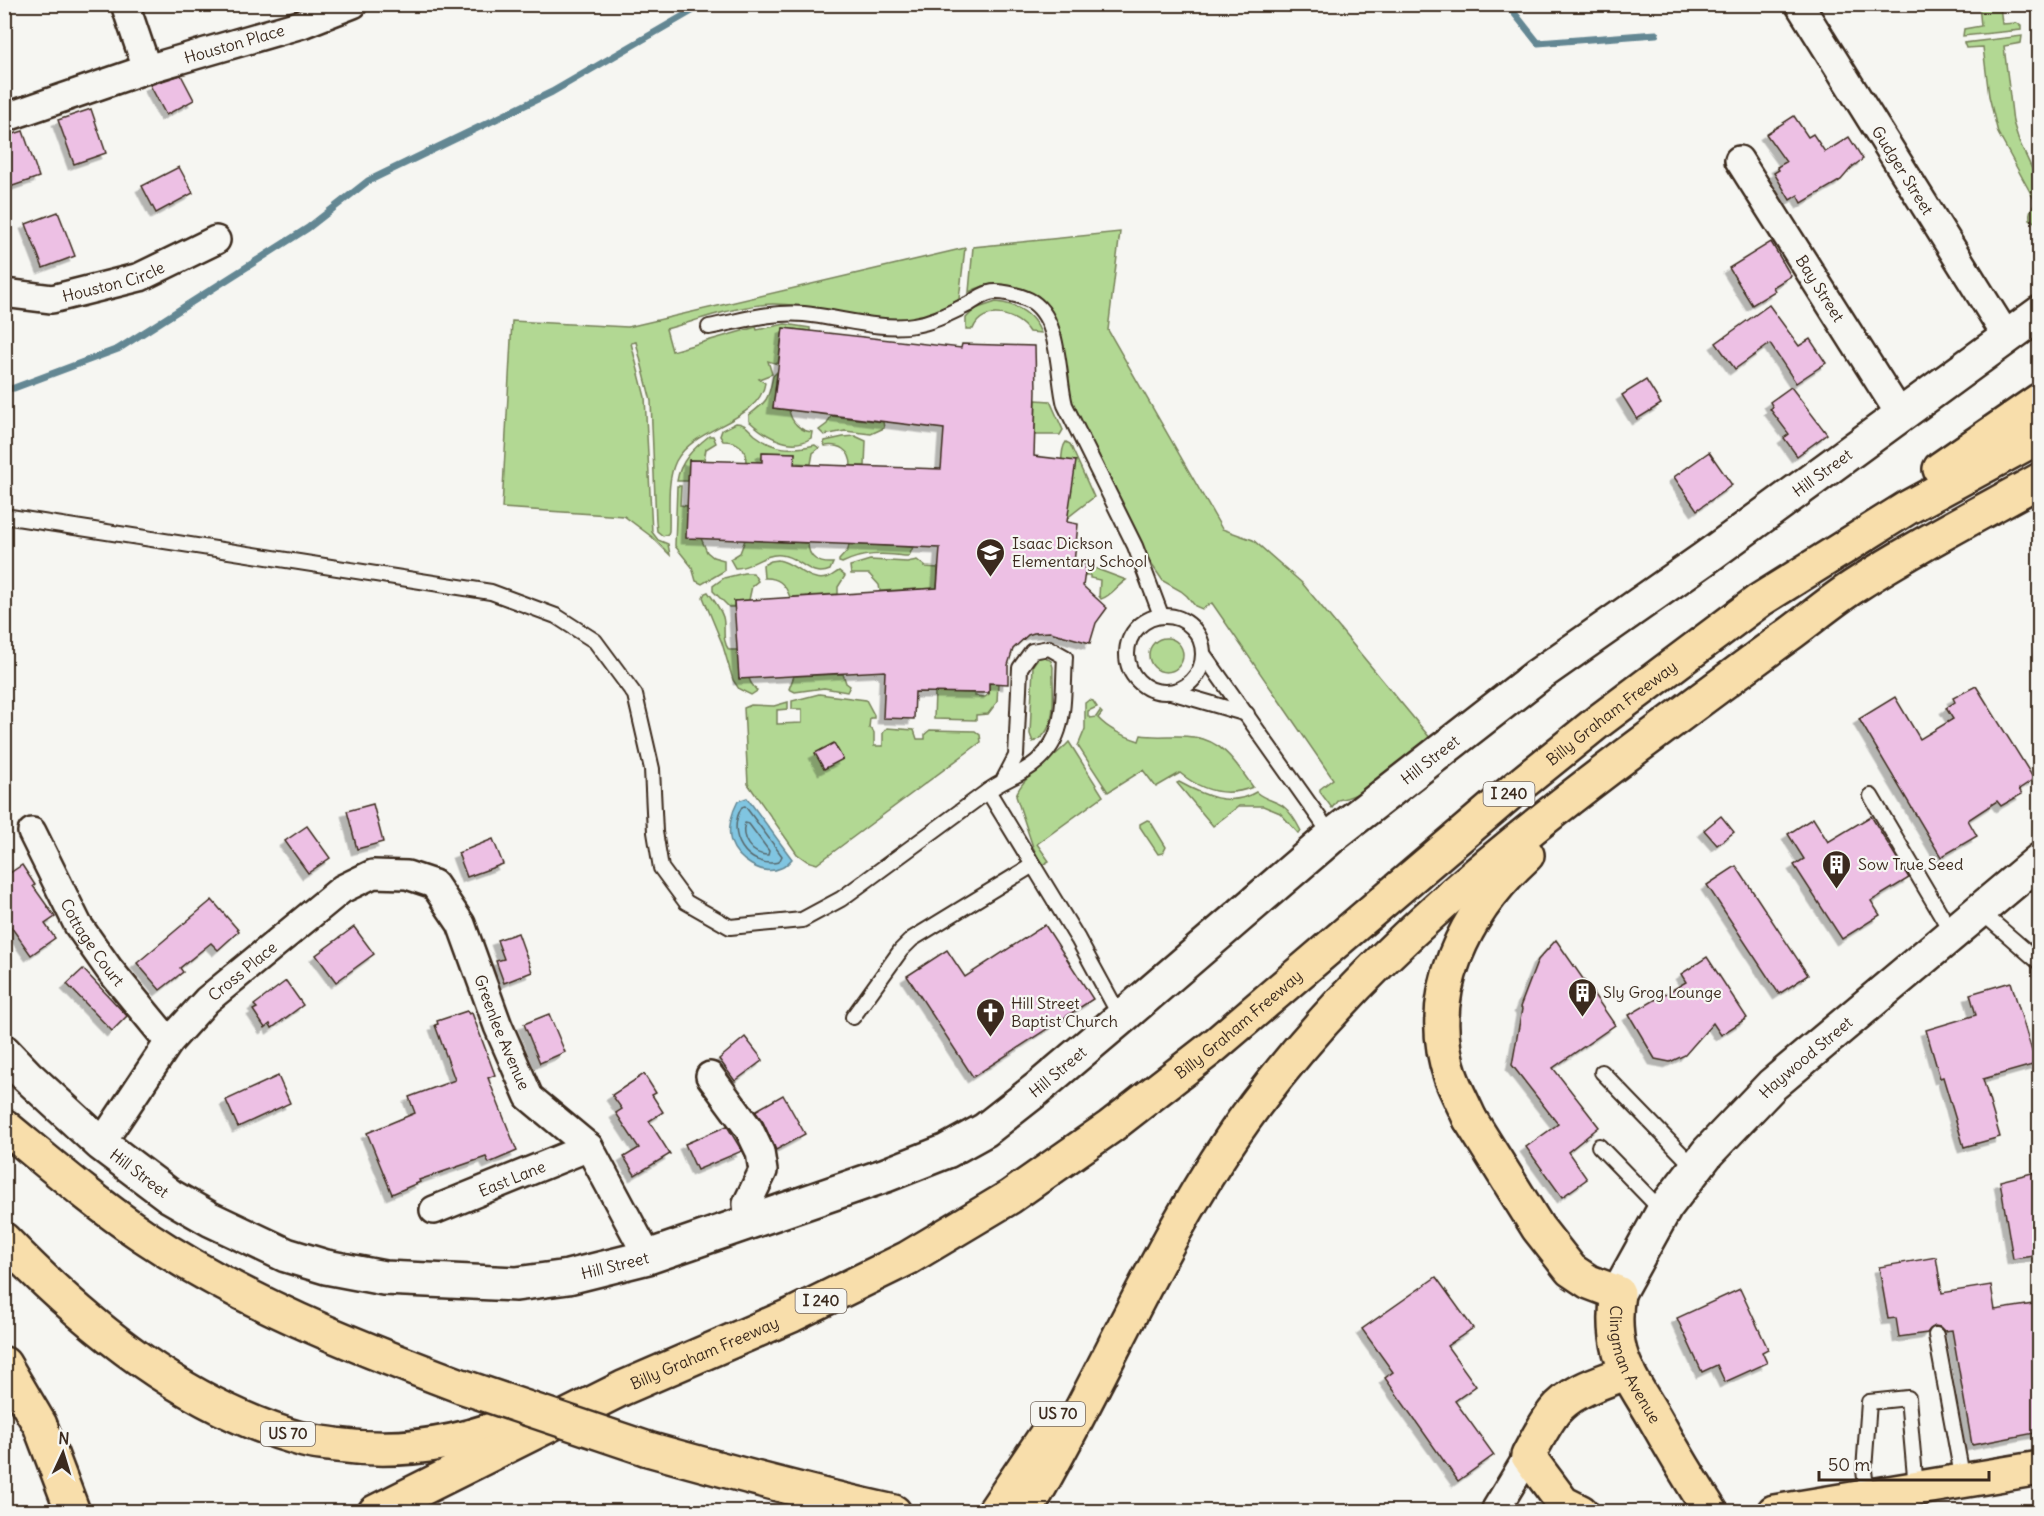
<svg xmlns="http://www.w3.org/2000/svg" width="2044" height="1516" viewBox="0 0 2044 1516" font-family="Delius,sans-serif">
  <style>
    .green { fill: #b2d893; stroke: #768158; stroke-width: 1.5 }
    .water { fill: #80c5e1; stroke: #648793; stroke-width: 1.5 }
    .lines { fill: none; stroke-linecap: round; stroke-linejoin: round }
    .shore { stroke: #57686c; stroke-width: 1.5 }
    .stream { stroke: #648793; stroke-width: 7 }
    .building { fill: #edc0e4; stroke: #3b2a1e; stroke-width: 1.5; filter: url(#shadow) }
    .lane-casing { stroke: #3b2a1e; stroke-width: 18 }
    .street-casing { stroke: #3b2a1e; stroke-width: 32 }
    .secondary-casing { stroke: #3b2a1e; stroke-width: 38 }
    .primary-casing { stroke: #3b2a1e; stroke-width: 38 }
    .highway-casing { stroke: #3b2a1e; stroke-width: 38 }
    .lane { stroke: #f6f6f2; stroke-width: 14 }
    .street { stroke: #f6f6f2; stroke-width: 27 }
    .secondary { stroke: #f6f6f2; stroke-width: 33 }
    .primary { stroke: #f8deab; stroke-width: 33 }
    .highway { stroke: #f8deab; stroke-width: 33 }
    .highway-bridge-casing { stroke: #3b2a1e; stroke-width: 38; stroke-linecap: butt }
    .highway-bridge { stroke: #f8deab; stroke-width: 33 }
    .labels { text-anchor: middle; stroke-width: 4.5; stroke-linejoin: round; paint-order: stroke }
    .shield { fill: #f6f6f2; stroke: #73675e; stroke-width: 1.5 }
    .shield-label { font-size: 15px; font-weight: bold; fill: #3b2a1e }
    .street-label { font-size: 16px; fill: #3b2a1e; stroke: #f6f6f2 }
    .poi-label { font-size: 16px; fill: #3b2a1e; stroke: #f6f6f2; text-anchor: start }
  </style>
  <defs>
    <filter id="shadow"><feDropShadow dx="-5.5" dy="5.5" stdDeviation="0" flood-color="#0004"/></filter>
  </defs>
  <rect width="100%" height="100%" fill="#f6f6f2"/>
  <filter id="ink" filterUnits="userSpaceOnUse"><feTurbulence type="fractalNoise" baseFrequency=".0167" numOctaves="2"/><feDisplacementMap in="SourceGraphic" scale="12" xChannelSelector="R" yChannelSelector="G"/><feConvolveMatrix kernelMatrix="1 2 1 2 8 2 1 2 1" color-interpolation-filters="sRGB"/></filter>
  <g filter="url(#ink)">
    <g class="green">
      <path d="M1979 5H2000L2002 24 2017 23 2021 26V30L1963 36 1964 29 1981 26Z"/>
      <path d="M2022 36 2021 43 2004 46 2013 122 2019 141 2039 184V225L2030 219C2029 211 2031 208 2036 203L1998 133 1989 96 1983 47 1966 48 1964 43Z"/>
      <path d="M1120 232 1108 330 1222 529 1253 540 1302 583 1431 739C1404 761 1373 794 1338 800L1332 808 1320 792V789L1333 779 1212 603 1202 609 1195 606 1187 596 1181 591 1163 581 1152 565 1073 407C1068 391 1066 374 1063 357 1062 346 1062 335 1058 325 1048 301 1021 284 996 284 986 284 977 288 969 292L973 247Z"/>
      <path d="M965 248 959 299C953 303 946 308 940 311 891 334 824 303 773 304 739 305 699 320 666 329L672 351 756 327 757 330 785 324 810 328V331L783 328 778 364 768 361 772 374 759 379 765 383C759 422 694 426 676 461 666 481 670 509 669 531L668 534 663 536 657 531 656 522 651 401 636 342 631 343 645 397 652 532 658 540 668 544 670 555 652 537 624 516 502 508 512 321 628 327Z"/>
      <path d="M996 302C1016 304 1033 313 1041 333L1029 332C1018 314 983 304 973 329H966V318L975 309Z"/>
      <path d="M777 372 773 408 789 410C791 422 800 431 812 432L811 438C791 452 764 435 749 421V415C769 400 768 399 773 376Z"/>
      <path d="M1036 400 1050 401 1063 430 1060 435H1035Z"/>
      <path d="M831 416 883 422 884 428 871 434 845 431 824 435 819 430 827 424Z"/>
      <path d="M736 423C745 423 748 429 755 435 775 451 792 450 815 445L819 448 813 453 811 464 794 463 795 453 763 452 762 462H746C746 446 737 441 723 441L720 436 722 430Z"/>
      <path d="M709 436H713L716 443 706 449 704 460H689L688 481H677C680 461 694 448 709 436Z"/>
      <path d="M855 436 866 441 865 466H851C851 450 839 444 825 446L824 443 825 441 843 437Z"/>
      <path d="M1066 442 1070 444 1094 497 1067 518C1066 502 1056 454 1066 442Z"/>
      <path d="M677 486H681L680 505 687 506 707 552 713 557 724 560V571L702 584 696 581 692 567 675 546Z"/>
      <path d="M745 540 808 543C808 558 819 564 833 563L830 570C810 579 799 556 781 555 763 553 751 569 735 568L730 559 740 553Z"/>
      <path d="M849 544 913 547 909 556H905C883 553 862 553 842 563L839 562V560L848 550Z"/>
      <path d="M778 560C794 562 810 583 826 578 831 577 835 573 839 571L845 576 838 587V594L790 597C785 584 778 577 764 578L763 565 771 561Z"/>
      <path d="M870 560 907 562 917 560 926 567 938 568 937 588 880 591 879 585 869 574H851L850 566Z"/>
      <path d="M1086 565 1126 580C1118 585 1110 597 1101 599L1099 596 1100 580 1090 578V575H1085Z"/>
      <path d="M744 573H753L758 581 752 586 749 600 734 601V607H729L713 591V586L724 578Z"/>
      <path d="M708 592C714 600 720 608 723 617 726 628 721 640 729 650H737L751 683 757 691 751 695 739 689 733 680 722 643 703 597 705 593Z"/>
      <circle cx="1166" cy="655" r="17"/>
      <path d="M1045 657 1051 661 1053 667C1052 690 1060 733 1033 742L1030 734 1033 665 1038 658Z"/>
      <path d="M999 664 997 702 988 714 976 715V720L934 719 935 692 975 693V696L985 697 989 694V681Z"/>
      <path d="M843 674 846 683 850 686 847 692 824 688 795 692 789 689 794 676Z"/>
      <path d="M819 694 866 700 874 715V718H870L869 728 872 729 874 733V746H883V733L887 728 914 730 917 739H925V734L930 730 975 731 980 735 981 742 817 864 807 861 797 854 748 784 744 708 751 705 774 706 788 702V709L777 710V724L802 723V709H792V701Z"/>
      <path d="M1089 700 1093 701 1097 707 1088 711V716L1090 718 1096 717 1100 711 1102 713 1098 718C1109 730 1124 736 1139 741L1141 735C1159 738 1177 734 1194 737 1224 741 1237 765 1253 787 1226 798 1202 791 1180 773L1156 787 1143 770 1108 792 1078 746 1085 729V703Z"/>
      <path d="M1069 742 1103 796 1037 844 1049 861 1044 864 1041 863 1033 847 1016 796C1021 776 1054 759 1069 742Z"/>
      <path d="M1179 782C1203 795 1230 808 1256 792 1265 800 1274 800 1283 806 1291 812 1297 823 1301 831L1298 833 1280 813 1263 806H1239L1213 826 1177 783Z"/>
      <path d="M1147 820 1150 821 1166 847 1163 853 1158 854 1140 827V824Z"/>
    </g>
    <path class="water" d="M747 798 792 859C789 862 785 867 781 868 762 877 737 859 731 842 727 829 732 812 738 801Z"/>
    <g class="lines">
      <g class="shore">
        <path d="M745 806 782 856 779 862C747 869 725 834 742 807Z"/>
        <path d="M745 823 749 824 769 851 768 855C751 855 740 838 745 823Z"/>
      </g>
      <g class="stream">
        <path d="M1507 4 1538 43 1656 34"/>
        <path d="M4 389 14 388 118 349 308 228 368 181 552 92 704 4"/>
      </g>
    </g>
    <g class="building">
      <path d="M181 75 194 100 166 115 150 85Z"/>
      <path d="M91 109 106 153 74 164 58 120Z"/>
      <path d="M1794 116 1808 137 1813 134 1825 152 1849 137 1863 159 1852 167 1841 180 1802 203 1798 195 1790 200 1774 173 1779 170 1777 167 1786 162 1766 134Z"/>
      <path d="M23 131 39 177 4 189V137Z"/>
      <path d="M179 167 193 193 156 213 142 186Z"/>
      <path d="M58 212 75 256 43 268 26 224Z"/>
      <path d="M1771 242 1791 276 1773 287 1775 291 1752 305 1729 268Z"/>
      <path d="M1769 305 1799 346 1810 339 1826 363 1796 383 1770 344 1735 369 1716 343Z"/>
      <path d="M783 328 961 348 962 344 1035 346 1036 391 1034 456 1076 461 1067 522 1078 524 1074 563 1086 565 1083 586 1107 608 1096 623 1090 643 1050 632 1034 633 1028 635 1013 649 1008 665V684L989 683V693L915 692 914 719 883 718 885 671 739 679 734 601 937 588 940 548 686 538 689 460 762 462V452L795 453 794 464 941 469 944 429 773 408Z"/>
      <path d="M1646 380 1661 404 1637 419 1622 395Z"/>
      <path d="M1791 387 1827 434 1797 456 1784 438 1789 434 1770 409 1773 407 1770 402Z"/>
      <path d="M1709 452 1732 485 1697 510 1674 477Z"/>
      <path d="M1976 686 2034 779 2019 789 2022 794 2001 806 1997 801 1968 820 1977 836 1941 857 1859 719 1895 697 1920 739 1953 719 1946 708 1955 702 1953 698Z"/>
      <path d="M834 743 843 759 824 769 815 753Z"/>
      <path d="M373 804 383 842 357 849 347 811Z"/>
      <path d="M1721 816 1734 832 1717 845 1704 830Z"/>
      <path d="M1871 816 1909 878 1871 901 1880 915 1842 939 1794 865 1804 859 1788 834 1813 818 1828 842Z"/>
      <path d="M307 826 330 858 308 873 285 841Z"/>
      <path d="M493 839 503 864 467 877 458 853Z"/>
      <path d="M22 865 35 885 33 886 55 917 45 924 55 938 31 955 4 917V877Z"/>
      <path d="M1736 866 1808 975 1779 994 1707 885Z"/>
      <path d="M212 900 239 931 218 950 211 943 180 968 183 972 160 990 137 963Z"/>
      <path d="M1045 925 1093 999 973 1077 907 976 947 950 965 977Z"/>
      <path d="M354 927 374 954 336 982 316 955Z"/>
      <path d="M518 933 532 972 504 983 496 961 504 959 497 940Z"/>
      <path d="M1556 940 1615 1025 1553 1068 1599 1127 1568 1152 1587 1179 1562 1197 1526 1147 1558 1124 1512 1065 1522 1009 1520 1007 1538 960Z"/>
      <path d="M1707 957 1747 1018 1721 1035 1713 1023 1685 1055 1670 1062 1655 1059 1629 1015 1686 982 1681 974Z"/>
      <path d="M83 969 127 1016 112 1031 67 984Z"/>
      <path d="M286 981 303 1005 272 1028 270 1024 265 1028 253 1010 257 1008 254 1005Z"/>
      <path d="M2011 982 2036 1064 1983 1079 2000 1137 1964 1147 1943 1077 1940 1078 1926 1030 1976 1015 1970 994Z"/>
      <path d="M467 1011 469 1014 472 1013 495 1075 488 1078 517 1151 489 1163 486 1157 419 1180 420 1182 392 1194 367 1133 415 1113 409 1097 455 1080 435 1025 438 1024 437 1021Z"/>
      <path d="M549 1014 565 1052 540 1063 524 1024Z"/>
      <path d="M745 1037 763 1060 735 1081 719 1059Z"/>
      <path d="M644 1074 656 1093 652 1095 663 1112 649 1121 670 1154 635 1175 624 1157 639 1148 616 1113 622 1109 612 1095Z"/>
      <path d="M278 1076 290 1103 238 1127 226 1100Z"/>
      <path d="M783 1095 805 1134 776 1150 763 1122 755 1111Z"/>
      <path d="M727 1126 742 1151 697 1170 685 1144Z"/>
      <path d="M2040 1171V1255L2013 1259 2000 1181Z"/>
      <path d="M1936 1257 1942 1293 1991 1285 1995 1310 2040 1303V1432L1972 1445 1952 1330 1944 1331 1940 1327 1935 1326 1930 1329 1927 1333 1899 1337 1896 1318 1888 1319 1879 1267Z"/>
      <path d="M1436 1277 1473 1328 1447 1346 1476 1386 1455 1401 1494 1455 1458 1481 1385 1378 1393 1372 1362 1329Z"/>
      <path d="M1740 1289 1768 1349 1762 1352 1767 1363 1725 1382 1717 1365 1702 1372 1677 1318Z"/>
    </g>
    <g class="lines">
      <defs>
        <g id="lane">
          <path d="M709 327C741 321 772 311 804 314 837 317 881 331 914 325 934 322 950 313 969 304 975 300 982 295 989 293 999 290 1019 295 1029 300 1061 316 1057 375 1065 405L1135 546 1161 615"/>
          <path d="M4 516 491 592 556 616 595 641 635 695 652 769 655 832 661 868 686 902 730 927 802 920 841 899 988 791C1000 782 1012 778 1025 770 1069 744 1062 703 1065 657L1049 648 1032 651 1020 668 1016 756 1004 779"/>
          <circle cx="1165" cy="654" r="38"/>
          <path d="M1204 655 1332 836"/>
          <path d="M1171 692 1247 714"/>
          <path d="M988 791 1078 939 1121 1018"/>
          <path d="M1871 796 1946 923 1956 931"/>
          <path d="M1980 911 2040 963"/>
          <path d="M853 1017 901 950 912 939 1033 865"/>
          <path d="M1602 1072 1696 1169"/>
          <path d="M1599 1146 1663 1212"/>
          <path d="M1936 1335 1963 1481"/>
          <path d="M1867 1497 1864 1470 1869 1402 1908 1398 1916 1488"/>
        </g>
        <g id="street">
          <path d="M125 4 147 69"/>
          <path id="s1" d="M1799 4 2007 337"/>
          <path id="s2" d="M4 118 147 69 302 24 353 4"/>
          <path id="s3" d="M1739 160 1901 416"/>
          <path id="s4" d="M4 293 52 299 140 277 216 240"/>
          <path id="s5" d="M32 832 78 925 109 969 169 1042"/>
          <path d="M710 1076 749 1129 760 1152 763 1171 747 1204 749 1222"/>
          <path id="s6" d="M101 1144 169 1042 207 1000 342 889 373 874 407 875 434 884 461 924 498 1026 529 1097 589 1147 648 1257"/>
          <path id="s7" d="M434 1210 589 1147"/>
          <path d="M1496 1509 1528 1456"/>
        </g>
        <g id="secondary">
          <path id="s8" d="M4 1052 27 1076 101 1144 170 1196 210 1219 286 1255 326 1267 384 1278 516 1284 568 1277 648 1257 886 1175 947 1151 985 1130 1037 1089 1121 1018 1332 836 1537 676 1704 559 2040 313"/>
          <path id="s9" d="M1618 1293 1665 1208 1708 1152 1772 1085 2040 860"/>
        </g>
        <g id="primary">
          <path id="s10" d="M1470 1119 1538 1228 1571 1270 1589 1282 1618 1293C1615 1312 1615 1333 1620 1352 1627 1376 1642 1396 1654 1417 1672 1449 1691 1481 1711 1512"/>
          <path d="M1581 1512 1563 1503 1528 1456C1536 1441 1544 1425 1554 1412 1571 1390 1603 1382 1628 1372"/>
          <path d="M1774 1512 2040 1468"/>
        </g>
        <g id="highway">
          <path d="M1940 469 2040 400"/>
          <path d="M1470 1119C1464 1105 1456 1091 1451 1077 1422 994 1466 911 1527 855"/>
          <path d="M4 1126C50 1164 95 1203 144 1236 241 1301 352 1345 461 1386"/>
          <path d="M4 1240C88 1327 186 1407 304 1440 314 1443 325 1443 336 1445 400 1454 463 1444 522 1418"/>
          <path d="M4 1364 40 1425 73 1512"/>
          <path d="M648 1449C730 1472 811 1494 894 1512"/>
          <path id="s11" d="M375 1512 623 1388 792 1315 908 1258 1010 1197 1110 1127 1214 1046 1516 788 1599 721 1760 600 1907 508 2040 436"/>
          <path d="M994 1512 1052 1426"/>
          <path d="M1025 1512C1105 1378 1162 1230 1255 1105 1365 957 1509 842 1656 733 1700 700 1743 668 1787 636 1809 620 1830 602 1853 587 1913 548 1977 515 2040 480"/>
        </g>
      </defs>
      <use href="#lane" class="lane-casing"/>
      <use href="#street" class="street-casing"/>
      <use href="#secondary" class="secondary-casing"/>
      <use href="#primary" class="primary-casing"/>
      <use href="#highway" class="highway-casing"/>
      <use href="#lane" class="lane"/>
      <use href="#street" class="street"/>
      <use href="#secondary" class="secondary"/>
      <use href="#primary" class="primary"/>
      <use href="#highway" class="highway"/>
      <defs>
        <path id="highway-bridge" d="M461 1386 648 1449"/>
      </defs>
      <use href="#highway-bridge" class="highway-bridge-casing"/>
      <use href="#highway-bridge" class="highway-bridge"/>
    </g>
  </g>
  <defs>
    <symbol id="school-pin" viewBox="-11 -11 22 30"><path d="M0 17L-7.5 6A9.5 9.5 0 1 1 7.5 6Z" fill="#3b2a1e" stroke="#f6f6f2"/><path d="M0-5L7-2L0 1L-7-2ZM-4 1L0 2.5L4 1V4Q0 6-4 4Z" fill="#fff"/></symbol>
    <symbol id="building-pin" viewBox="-11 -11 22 30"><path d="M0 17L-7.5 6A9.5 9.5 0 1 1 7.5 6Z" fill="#3b2a1e" stroke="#f6f6f2"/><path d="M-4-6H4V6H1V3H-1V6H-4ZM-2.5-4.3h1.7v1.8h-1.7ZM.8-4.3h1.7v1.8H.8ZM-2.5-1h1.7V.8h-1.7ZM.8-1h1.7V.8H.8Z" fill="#fff"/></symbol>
    <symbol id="church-pin" viewBox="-11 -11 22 30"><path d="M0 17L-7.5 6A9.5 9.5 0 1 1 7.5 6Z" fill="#3b2a1e" stroke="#f6f6f2"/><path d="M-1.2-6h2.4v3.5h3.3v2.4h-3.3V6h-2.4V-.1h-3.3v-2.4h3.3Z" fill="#fff"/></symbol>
  </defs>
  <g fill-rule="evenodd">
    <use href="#school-pin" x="974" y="536" width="33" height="45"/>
    <use href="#building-pin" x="1820" y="848" width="33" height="45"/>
    <use href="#building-pin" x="1566" y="976" width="33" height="45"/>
    <use href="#church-pin" x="974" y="996" width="33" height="45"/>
  </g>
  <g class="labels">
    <g class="shield">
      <rect x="1483.5" y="782" width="51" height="24" rx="4.5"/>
      <rect x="795.5" y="1289" width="51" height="24" rx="4.5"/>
      <rect x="1031" y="1402" width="54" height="24" rx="4.5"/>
      <rect x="261" y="1422" width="54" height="24" rx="4.5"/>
    </g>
    <g class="shield-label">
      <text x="1509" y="799">I 240</text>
      <text x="821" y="1306">I 240</text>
      <text x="1058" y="1419">US 70</text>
      <text x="288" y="1439">US 70</text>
    </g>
    <g class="street-label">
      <text dy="6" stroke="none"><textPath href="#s2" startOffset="242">Houston Place</textPath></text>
      <text dy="6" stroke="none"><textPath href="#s1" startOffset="196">Gudger Street</textPath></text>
      <text dy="6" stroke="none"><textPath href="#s4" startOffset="112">Houston Circle</textPath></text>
      <text dy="6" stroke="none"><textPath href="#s3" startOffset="152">Bay Street</textPath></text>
      <text dy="6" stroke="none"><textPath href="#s8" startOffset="2144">Hill Street</textPath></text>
      <text dy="6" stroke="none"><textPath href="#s11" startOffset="1482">Billy Graham Freeway</textPath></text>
      <text dy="6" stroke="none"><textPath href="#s8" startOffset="1658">Hill Street</textPath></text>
      <text dy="6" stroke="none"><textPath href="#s5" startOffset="126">Cottage Court</textPath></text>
      <text dy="6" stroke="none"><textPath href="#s6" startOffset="225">Cross Place</textPath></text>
      <text dy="6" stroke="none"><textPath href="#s11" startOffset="996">Billy Graham Freeway</textPath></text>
      <text dy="6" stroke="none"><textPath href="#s6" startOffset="615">Greenlee Avenue</textPath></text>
      <text dy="6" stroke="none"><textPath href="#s9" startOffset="304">Haywood Street</textPath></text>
      <text dy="6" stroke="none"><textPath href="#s8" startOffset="1172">Hill Street</textPath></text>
      <text dy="6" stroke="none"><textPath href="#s8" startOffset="182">Hill Street</textPath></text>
      <text dy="6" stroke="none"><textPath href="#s7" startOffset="84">East Lane</textPath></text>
      <text dy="6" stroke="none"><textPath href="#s8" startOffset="684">Hill Street</textPath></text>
      <text dy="6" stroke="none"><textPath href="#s11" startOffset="366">Billy Graham Freeway</textPath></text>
      <text dy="6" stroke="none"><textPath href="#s10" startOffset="310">Clingman Avenue</textPath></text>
    </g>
    <g class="poi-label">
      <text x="1012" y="549">Isaac Dickson<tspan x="1012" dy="18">Elementary School</tspan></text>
      <text x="1858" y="870">Sow True Seed</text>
      <text x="1603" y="998">Sly Grog Lounge</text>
      <text x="1011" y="1009">Hill Street<tspan x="1011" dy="18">Baptist Church</tspan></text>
    </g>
  </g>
  <rect width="2044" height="1516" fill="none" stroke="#f6f6f2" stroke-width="24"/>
  <rect x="12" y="12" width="2020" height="1492" fill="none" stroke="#3b2a1e" stroke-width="2" filter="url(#ink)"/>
  <g transform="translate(63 1453) rotate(4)" stroke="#f6f6f2" stroke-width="4.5" paint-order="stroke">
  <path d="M0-4.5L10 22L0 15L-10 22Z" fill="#3b2a1e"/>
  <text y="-9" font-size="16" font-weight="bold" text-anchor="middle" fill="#3b2a1e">N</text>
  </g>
  <path d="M1819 1471v9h170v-9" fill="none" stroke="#3b2a1e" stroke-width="3"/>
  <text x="1828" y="1471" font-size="18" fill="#3b2a1e" stroke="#f6f6f2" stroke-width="4.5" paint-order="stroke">50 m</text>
</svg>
